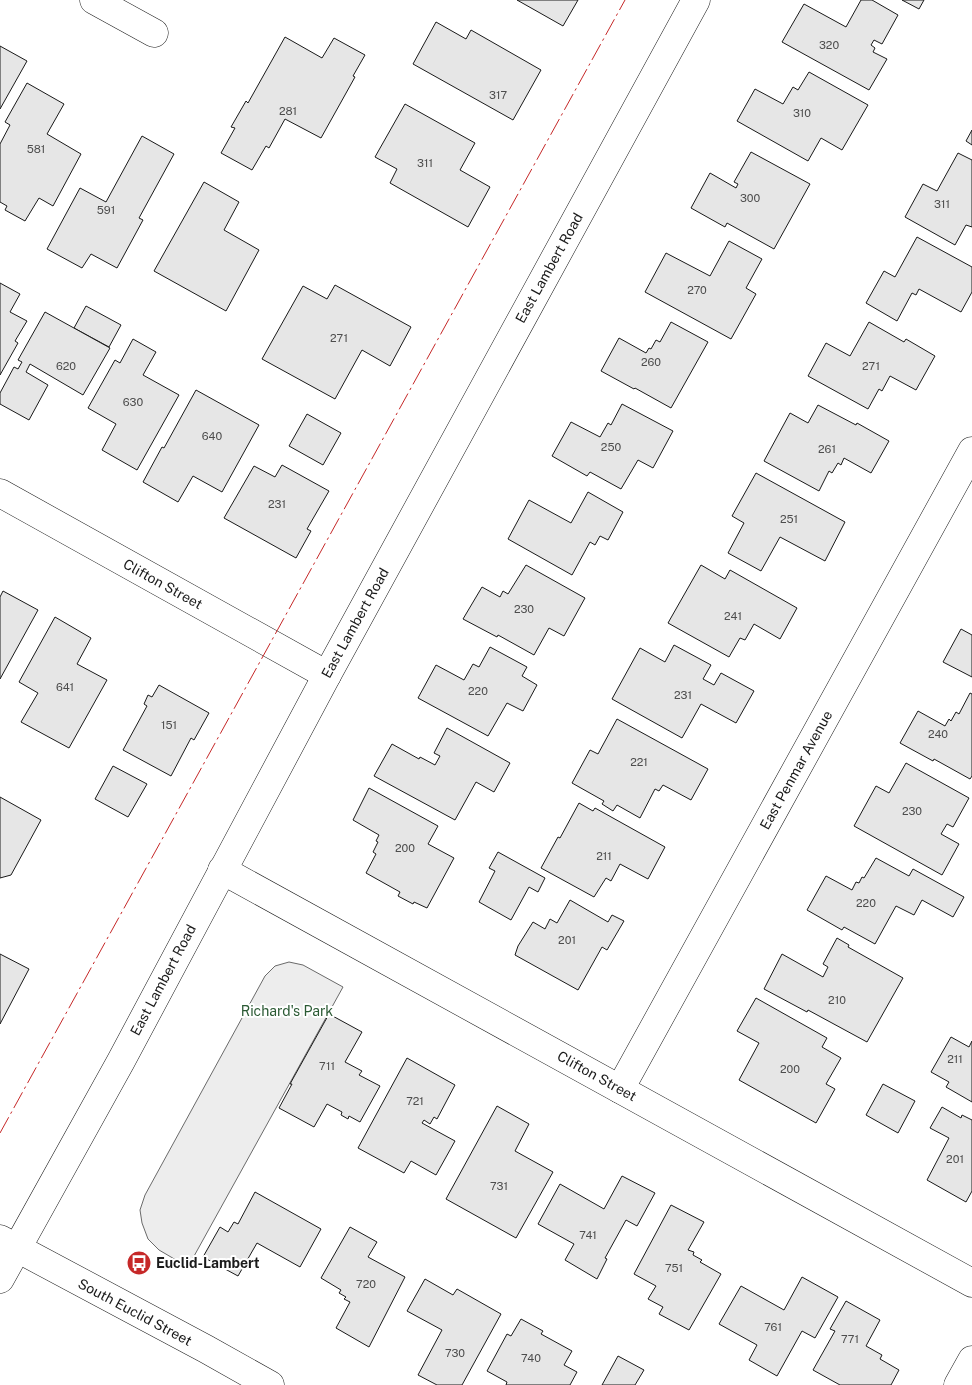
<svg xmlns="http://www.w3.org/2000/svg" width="972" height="1385" viewBox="0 0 972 1385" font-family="'Public Sans',sans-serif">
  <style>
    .built { fill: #ededed; stroke: #6a6a6a }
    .building { fill: #e6e6e6; stroke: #1a1a1a }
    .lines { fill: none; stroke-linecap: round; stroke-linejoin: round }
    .minor-casing { stroke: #1a1a1a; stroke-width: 29 }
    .major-casing { stroke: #1a1a1a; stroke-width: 29 }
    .minor { stroke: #fff; stroke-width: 28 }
    .major { stroke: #fff; stroke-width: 28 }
    .power { stroke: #c62828; stroke-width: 1; stroke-dasharray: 18 4 2.5 4; stroke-linecap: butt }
    .labels { text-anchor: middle; stroke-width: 4; stroke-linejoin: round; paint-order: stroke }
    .number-label { font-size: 11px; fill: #4d4d4d }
    .street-label { font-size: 14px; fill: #1a1a1a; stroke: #fff }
    .park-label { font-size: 14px; fill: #2b5a34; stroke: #fff }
    .poi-label { font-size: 14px; font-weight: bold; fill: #1a1a1a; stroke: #fff; text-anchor: start }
  </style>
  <rect width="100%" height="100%" fill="#fff"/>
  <path class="built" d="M289 962 303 965 343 987 188 1267 159 1250 148 1239 142 1223 140 1210 145 1195 265 976 275 966Z"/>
  <g class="building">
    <path d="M517 0H578L563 26Z"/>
    <path d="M861 0H872L898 15 882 44 874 40 871 45 875 48 873 52 887 59 869 90 782 42 804 4 846 27Z"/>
    <path d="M902 0H924L919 9Z"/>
    <path d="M436 22 466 39 471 30 541 70 513 120 413 64Z"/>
    <path d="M285 37 322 58 334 38 365 55 353 76 355 77 321 138 285 119 269 148 266 146 252 170 221 153 235 128 231 127 246 101 248 103Z"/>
    <path d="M0 46 27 61 0 109Z"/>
    <path d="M809 72 868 105 842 150 821 138 808 161 737 121 755 89 783 104 793 87 798 90Z"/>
    <path d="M27 83 64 104 47 134 81 154 53 206 39 198 25 221 5 210 7 206 0 202V144L10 125 5 122Z"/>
    <path d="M405 104 475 143 460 170 490 187 468 227 390 183 397 169 375 157Z"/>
    <path d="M972 130V145L966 141Z"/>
    <path d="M142 136 174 154 139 218 143 220 117 268 91 254 82 268 47 249 80 188 106 202Z"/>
    <path d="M751 152 810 184 774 249 727 223 725 227 691 208 710 173 736 188 738 184 734 182Z"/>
    <path d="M958 153 972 160V227L966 225 955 245 905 217 923 184 937 191Z"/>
    <path d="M204 182 239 202 224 230 259 250 226 311 154 271Z"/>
    <path d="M917 237 972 267V292L961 312 919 289 916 295 912 293 897 321 866 303 884 271 895 277Z"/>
    <path d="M729 241 762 259 746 288 756 294 731 339 645 292 666 253 710 276Z"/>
    <path d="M0 283 20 294 10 312 27 321 15 341 18 343 0 375Z"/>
    <path d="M335 285 411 327 390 366 362 350 335 399 262 359 303 286 327 299Z"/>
    <path d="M86 306 121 325 109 347 74 328Z"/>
    <path d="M45 312 110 348 83 395 30 364 26 372 48 385 29 420 0 404V393L14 367 18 369 22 362 18 360Z"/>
    <path d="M671 322 708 342 671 408 635 388 634 389 601 371 619 338 646 353 649 348 651 349 656 340 660 342Z"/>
    <path d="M869 322 904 342 906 339 935 356 916 390 890 376 882 391 879 389 868 409 808 376 826 343 850 356Z"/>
    <path d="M133 339 156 352 143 375 179 395 137 470 102 450 116 424 88 408 115 360 120 363Z"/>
    <path d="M196 390 259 425 222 492 193 476 178 502 143 482 162 447 164 448Z"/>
    <path d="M622 404 673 431 653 468 638 460 621 489 590 472 587 476 552 456 571 422 600 437 608 423 611 425Z"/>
    <path d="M818 405 856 425 857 423 889 441 871 473 844 458 841 465 838 463 832 473 829 471 819 491 764 461 790 413 808 423Z"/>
    <path d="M307 414 341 433 323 465 289 446Z"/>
    <path d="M282 465 329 491 307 529 311 531 296 558 224 518 254 466 275 477Z"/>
    <path d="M756 473 845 522 825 561 780 537 761 571 728 553 744 523 732 516Z"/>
    <path d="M588 492 623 512 608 540 600 536 595 545 590 542 572 575 508 539 529 500 571 523Z"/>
    <path d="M526 565 585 598 564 636 549 628 534 655 498 635 497 637 463 619 482 587 500 597 503 591 508 594Z"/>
    <path d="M701 565 725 579 730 570 797 608 780 639 754 624 745 640 740 638 729 657 668 623Z"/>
    <path d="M3 591 38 610 0 679V597Z"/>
    <path d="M55 617 91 638 77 664 107 680 69 748 21 722 38 693 19 682Z"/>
    <path d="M961 629 972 635V677L943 662Z"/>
    <path d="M674 645 711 665 703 679 714 685 721 673 754 691 736 723 701 704 682 738 612 699 640 648 665 662Z"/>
    <path d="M490 647 527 667 522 676 537 685 523 711 507 703 488 736 418 698 436 665 464 680 473 664 479 667Z"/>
    <path d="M159 685 209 713 194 740 191 738 171 776 123 750 147 706 144 704 148 695 152 697Z"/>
    <path d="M970 693 972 694V776L970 779 934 759 933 761 900 743 918 711 945 726 949 719 951 721 956 712 959 714Z"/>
    <path d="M617 719 708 769 691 800 663 785 659 791 655 789 640 818 617 805 613 811 602 804 604 801 572 783 590 750 598 754Z"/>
    <path d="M447 728 510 763 494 792 476 782 455 820 374 776 392 744 419 759 420 757 435 765 440 756 434 753Z"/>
    <path d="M906 763 969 798 953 827 947 824 941 834 959 844 942 875 854 826 876 786 889 793Z"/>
    <path d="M113 766 147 784 128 817 95 799Z"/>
    <path d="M369 788 438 826 428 844 454 858 427 908 414 902 413 904 398 896 400 892 366 873 376 854 373 852 378 842 376 841 379 835 353 820Z"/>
    <path d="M0 797 41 820 11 875 0 878Z"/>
    <path d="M579 803 593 811 595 808 665 847 648 879 620 864 611 881 606 878 594 897 541 868 558 837 560 838Z"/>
    <path d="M498 852 545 878 538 892 529 887 511 920 479 902 495 871 489 868Z"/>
    <path d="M876 858 909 876 913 869 964 897 953 917 922 900 914 915 896 906 875 944 844 927 842 930 807 910 826 876 852 890 856 882 859 883 862 877 864 878Z"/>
    <path d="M570 900 608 922 612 915 624 921 607 950 602 947 578 990 515 955 518 946 533 922 545 929 550 919 557 923Z"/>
    <path d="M837 938 849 945 848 947 903 978 867 1042 808 1010 807 1012 764 989 782 954 823 977 828 967 823 964Z"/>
    <path d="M0 954 29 969 0 1024Z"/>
    <path d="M756 998 827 1038 822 1047 841 1058 826 1084 835 1089 816 1123 739 1080 759 1043 737 1031Z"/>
    <path d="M329 1014 362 1032 345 1062 362 1071 359 1075 380 1086 360 1122 349 1116 348 1119 341 1115 342 1112 327 1104 314 1127 279 1108 292 1084H290Z"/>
    <path d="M951 1037 969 1047 972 1041V1102L946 1087 949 1082 931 1072Z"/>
    <path d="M407 1058 455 1085 437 1119 434 1117 430 1124 424 1120 422 1123 455 1141 436 1175 411 1161 404 1173 358 1148Z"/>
    <path d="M883 1084 915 1101 898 1133 866 1115Z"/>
    <path d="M497 1106 529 1124 515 1151 553 1172 516 1238 446 1199Z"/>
    <path d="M942 1107 961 1118 962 1115 972 1120V1191L966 1202 927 1180 949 1138 930 1128Z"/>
    <path d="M622 1176 655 1193 637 1226 626 1220 605 1258 607 1259 597 1279 565 1260 574 1244 538 1224 560 1184 604 1209Z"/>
    <path d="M255 1192 321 1229 300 1267 257 1243 238 1276 203 1257 220 1227 228 1232 234 1222 238 1224Z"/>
    <path d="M671 1205 704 1222 688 1250 694 1252 693 1255 702 1260 700 1262 721 1274 689 1330 659 1314 663 1307 648 1299 656 1286 634 1274Z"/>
    <path d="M350 1227 377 1242 368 1257 405 1277 369 1347 336 1328 350 1302 344 1299 346 1297 339 1293 341 1290 321 1278Z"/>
    <path d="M802 1277 838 1297 815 1338 802 1331 777 1376 749 1360 757 1345 719 1324 741 1286 784 1310Z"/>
    <path d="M425 1279 453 1295 457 1289 501 1314 462 1385H437L418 1375 442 1330 407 1311Z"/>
    <path d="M846 1301 880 1320 866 1346 882 1355 880 1359 899 1370 891 1385H840L813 1370 835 1331 830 1329Z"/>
    <path d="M521 1319 543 1331 541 1334 572 1351 564 1365 577 1372 570 1385H506L507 1382 487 1371 507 1334 511 1336Z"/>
    <path d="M618 1356 644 1370 635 1385H602Z"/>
  </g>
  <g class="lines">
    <defs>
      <g id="minor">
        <path d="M94 0 154 33"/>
        <path d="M0 493 327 675"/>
        <path d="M222 870 972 1283"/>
        <path d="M620 1089 972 451"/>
        <path d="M958 1385 972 1360"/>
      </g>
      <g id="major">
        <path d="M0 1239 206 1349 270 1385"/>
        <path d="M0 1279 121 1061 327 675 696 0"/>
      </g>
    </defs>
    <use href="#minor" class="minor-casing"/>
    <use href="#major" class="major-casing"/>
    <use href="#minor" class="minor"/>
    <use href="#major" class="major"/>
    <path class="power" d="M0 1133 625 0"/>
  </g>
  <defs>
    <symbol id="bus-disc" viewBox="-11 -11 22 22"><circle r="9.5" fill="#c62828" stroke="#fff"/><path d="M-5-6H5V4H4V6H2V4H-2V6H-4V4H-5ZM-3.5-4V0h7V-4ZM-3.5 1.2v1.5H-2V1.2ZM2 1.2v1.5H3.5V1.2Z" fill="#fff"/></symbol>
  </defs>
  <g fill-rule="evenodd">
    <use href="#bus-disc" x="125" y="1249" width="28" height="28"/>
  </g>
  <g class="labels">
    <g class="number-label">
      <text x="829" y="49">320</text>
      <text x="498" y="99">317</text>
      <text x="288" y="115">281</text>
      <text x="802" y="117">310</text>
      <text x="36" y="153">581</text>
      <text x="425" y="167">311</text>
      <text x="750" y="202">300</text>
      <text x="942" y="208">311</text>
      <text x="106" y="214">591</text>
      <text x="697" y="294">270</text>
      <text x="339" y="342">271</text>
      <text x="651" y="366">260</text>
      <text x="66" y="370">620</text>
      <text x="871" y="370">271</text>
      <text x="133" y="406">630</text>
      <text x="212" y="440">640</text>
      <text x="611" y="451">250</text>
      <text x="827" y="453">261</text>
      <text x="277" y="508">231</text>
      <text x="789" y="523">251</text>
      <text x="524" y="613">230</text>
      <text x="733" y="620">241</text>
      <text x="65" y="691">641</text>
      <text x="478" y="695">220</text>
      <text x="683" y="699">231</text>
      <text x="169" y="729">151</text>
      <text x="938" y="738">240</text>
      <text x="639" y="766">221</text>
      <text x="912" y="815">230</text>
      <text x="405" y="852">200</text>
      <text x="604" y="860">211</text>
      <text x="866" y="907">220</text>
      <text x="567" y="944">201</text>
      <text x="837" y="1004">210</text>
      <text x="955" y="1063">211</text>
      <text x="327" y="1070">711</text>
      <text x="790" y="1073">200</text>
      <text x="415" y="1105">721</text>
      <text x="955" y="1163">201</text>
      <text x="499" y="1190">731</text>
      <text x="588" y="1239">741</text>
      <text x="674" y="1272">751</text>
      <text x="366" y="1288">720</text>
      <text x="773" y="1331">761</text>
      <text x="850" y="1343">771</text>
      <text x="455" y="1357">730</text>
      <text x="531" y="1362">740</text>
    </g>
    <g class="street-label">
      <text transform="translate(549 268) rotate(-61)" y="5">East Lambert Road</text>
      <text transform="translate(163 584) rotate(29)" y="5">Clifton Street</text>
      <text transform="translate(355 623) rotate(-61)" y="5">East Lambert Road</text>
      <text transform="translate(796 770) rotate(-61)" y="5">East Penmar Avenue</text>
      <text transform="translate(163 980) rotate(-62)" y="5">East Lambert Road</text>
      <text transform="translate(597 1076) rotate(29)" y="5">Clifton Street</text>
      <text transform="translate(135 1312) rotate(28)" y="5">South Euclid Street</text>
    </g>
    <g class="park-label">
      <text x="287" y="1016">Richard's Park</text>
    </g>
    <g class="poi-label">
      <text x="156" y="1268">Euclid-Lambert</text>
    </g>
  </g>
</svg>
